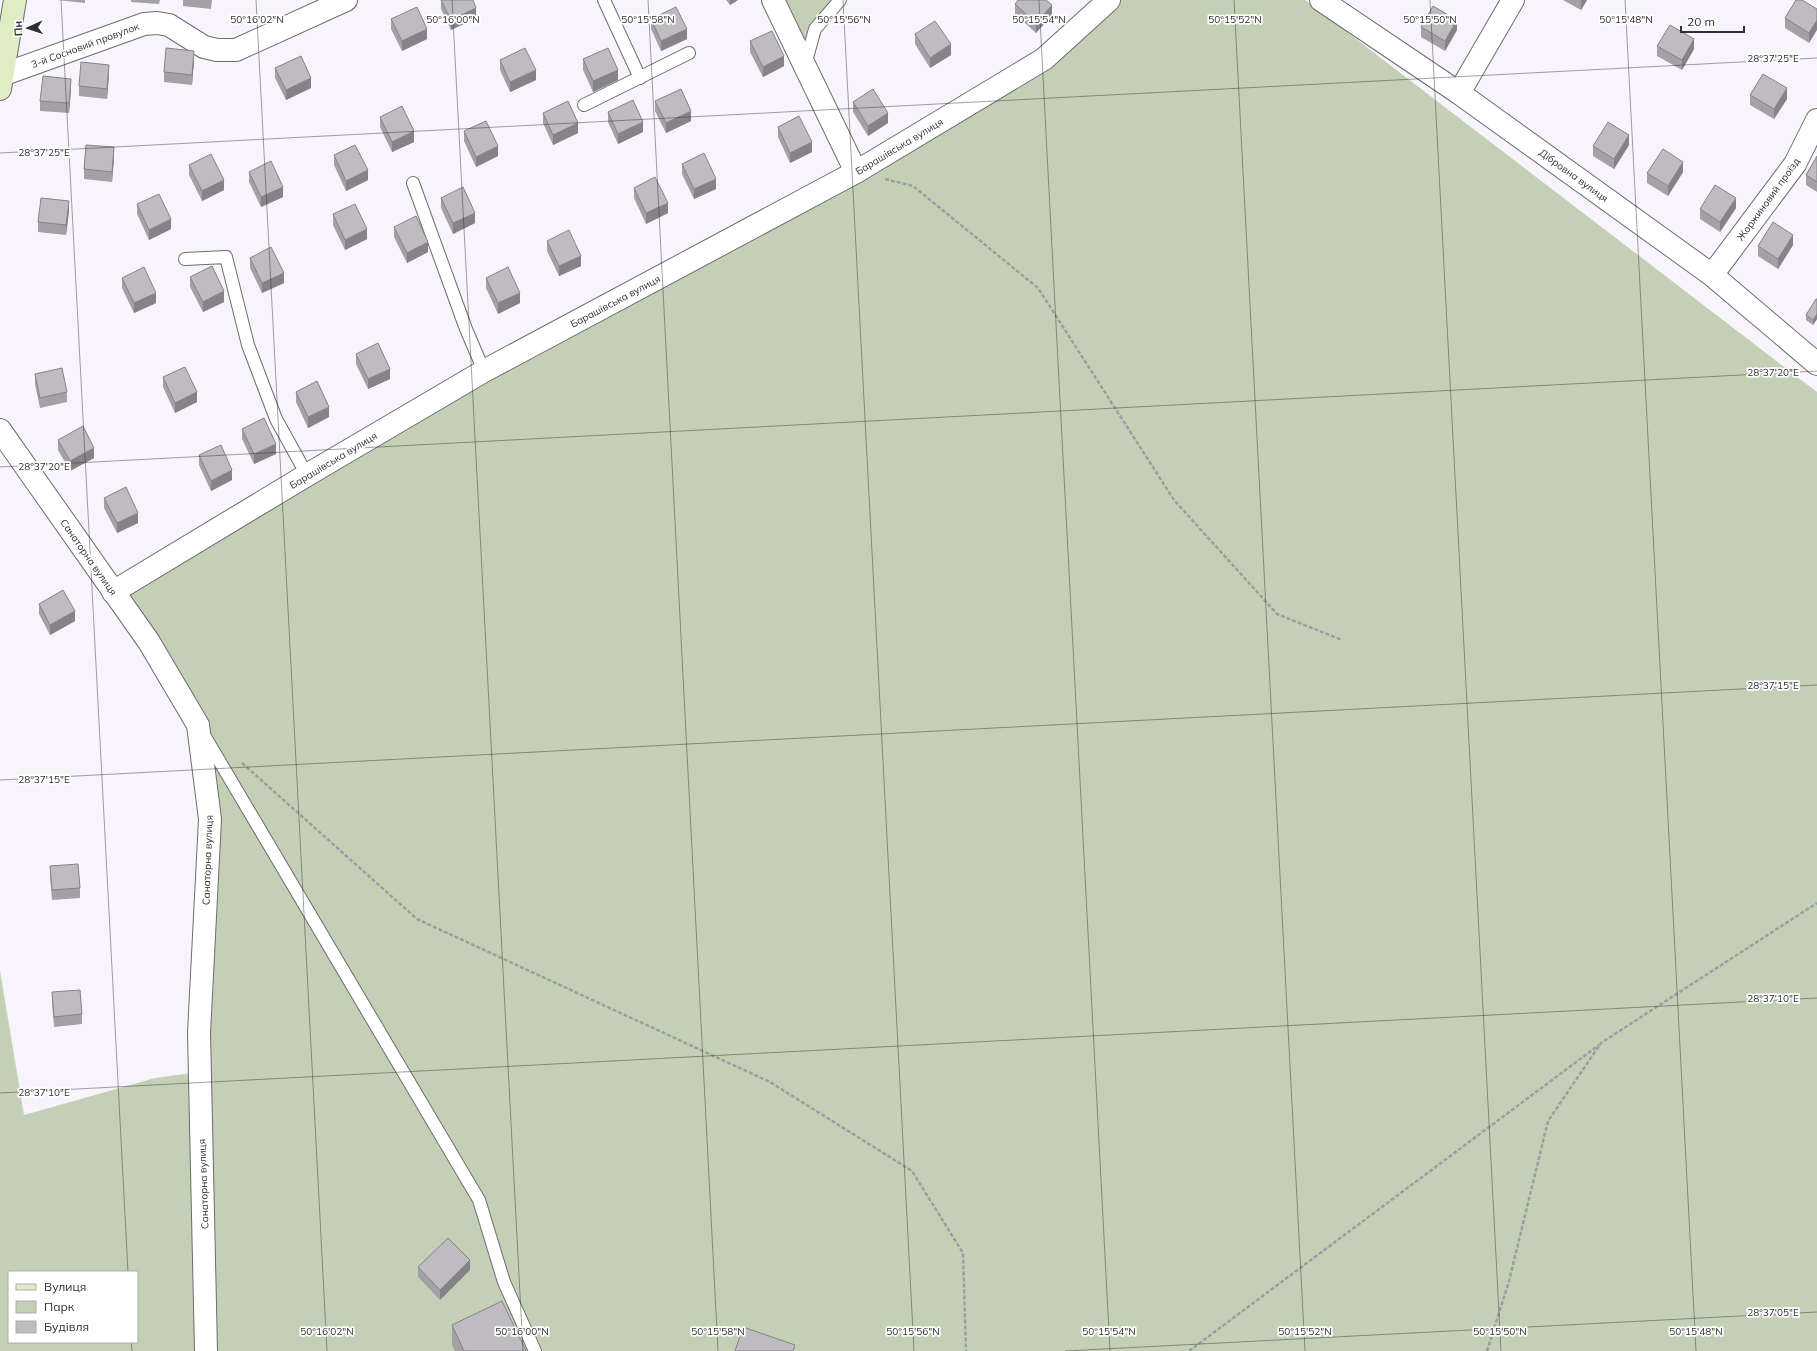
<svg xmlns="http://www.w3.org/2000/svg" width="1817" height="1351" viewBox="0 0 1817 1351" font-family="Mulish,sans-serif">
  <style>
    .green { fill: #c4d0b6; fill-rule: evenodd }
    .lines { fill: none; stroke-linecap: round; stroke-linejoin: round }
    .lane-casing { stroke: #6e6b71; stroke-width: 14 }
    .street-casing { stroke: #6e6b71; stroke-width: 24 }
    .secondary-casing { stroke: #6e6b71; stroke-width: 24 }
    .path { stroke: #9f9ca1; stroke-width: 2.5; stroke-dasharray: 4 2; stroke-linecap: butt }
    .lane { stroke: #fff; stroke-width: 12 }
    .street { stroke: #fff; stroke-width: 22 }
    .secondary { stroke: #deedc4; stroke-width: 22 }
    .wall { fill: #a3a1a6 }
    .shaded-wall { fill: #858387 }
    .building { fill: #bebbc1; stroke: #858387 }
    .ticks { fill: none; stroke: #302e31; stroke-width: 1; stroke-opacity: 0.45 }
    .labels { text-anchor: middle; stroke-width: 3.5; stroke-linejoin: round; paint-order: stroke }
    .street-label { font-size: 10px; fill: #302e31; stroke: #fff }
    .ticks-label { font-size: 10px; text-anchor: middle; fill: #302e31; stroke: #fff; stroke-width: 3.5; stroke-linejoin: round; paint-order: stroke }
  </style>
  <rect width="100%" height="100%" fill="#f8f4fb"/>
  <g class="green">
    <path d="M773 0H840L815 29 805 66Z"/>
    <path d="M1109 0H1305L1817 392V1351H217L203 1064 210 819 198 725 113 592 1044 59Z"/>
    <path d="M0 971 24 1115 155 1078 192 1073 208 1351H0ZM9 1272H137V1342H9Z"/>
  </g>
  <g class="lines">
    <defs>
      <g id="lane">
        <path d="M604 0 640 78"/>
        <path d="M805 65 815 29 840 0"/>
        <path d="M584 105 689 53"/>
        <path d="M413 183 466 329 484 371"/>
        <path d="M185 259 226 257 248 345 276 419 307 475"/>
        <path d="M204 735 479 1200 504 1282 535 1351"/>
      </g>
      <g id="street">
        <path d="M773 0 856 172"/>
        <path d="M1321 0 1459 93 1712 275 1817 364"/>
        <path d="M0 74 2 75 144 24 157 23 169 25 204 47 217 50H236L346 0"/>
        <path d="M1459 93 1513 0"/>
        <path d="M1712 275 1795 164 1817 120"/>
        <path d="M0 430 149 642 198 725 210 819 199 1033 206 1351"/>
        <path d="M113 592 307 475 484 371 856 172 1044 59 1109 0"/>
      </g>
      <path id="secondary" d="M0 89 15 0"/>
    </defs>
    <use href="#lane" class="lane-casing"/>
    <use href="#street" class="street-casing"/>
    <use href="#secondary" class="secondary-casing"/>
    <g class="path">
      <path d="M885 179 913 186 1038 288 1174 500 1277 614 1342 640"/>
      <path d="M242 763 417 919 770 1082 912 1171 963 1253 966 1351"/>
      <path d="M1189 1351 1599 1045"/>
      <path d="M1487 1351 1509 1281 1548 1121 1601 1043 1817 903"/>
    </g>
    <use href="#lane" class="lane"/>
    <use href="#street" class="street"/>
    <use href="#secondary" class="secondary"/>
  </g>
  <g class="wall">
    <path d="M57 0H85V3Z"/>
    <path d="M131 0H160L159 4 131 2Z"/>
    <path d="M183 0H212L211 9 183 6Z"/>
    <path d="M441 0H473L476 18 451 30 441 9Z"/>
    <path d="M726 0H738L730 5Z"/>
    <path d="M1563 0H1587L1581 10Z"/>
    <path d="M1015 4 1052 15 1036 33 1015 14Z"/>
    <path d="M1817 9 1809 43 1785 28V18Z"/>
    <path d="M391 19 427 39 402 51 391 29Z"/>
    <path d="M651 19 687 39 661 51 651 29Z"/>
    <path d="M1421 27 1457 30 1445 51 1421 37Z"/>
    <path d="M915 34 951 55 930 68 915 44Z"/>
    <path d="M750 41 784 66 763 77 750 52Z"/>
    <path d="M1657 46 1694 49 1682 70 1657 56Z"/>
    <path d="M583 59 618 80 593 92 583 70Z"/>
    <path d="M500 60 536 80 510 92 500 70Z"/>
    <path d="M194 61 192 85 164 82V72Z"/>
    <path d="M275 68 311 88 286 100 275 78Z"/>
    <path d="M109 75 107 99 79 96V86Z"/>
    <path d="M71 89 69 113 40 111V101Z"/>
    <path d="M1750 95 1787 99 1774 119 1750 105Z"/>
    <path d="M655 101 691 121 666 133 655 111Z"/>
    <path d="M853 102 888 123 868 136 853 112Z"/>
    <path d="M608 112 643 132 618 144 608 122Z"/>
    <path d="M543 113 578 133 553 145 543 123Z"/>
    <path d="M380 117 414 142 392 152 380 127Z"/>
    <path d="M778 127 812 152 790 163 778 137Z"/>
    <path d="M464 131 498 156 476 167 464 141Z"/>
    <path d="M1629 145 1614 169 1593 156V146Z"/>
    <path d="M334 155 368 180 346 191 334 165Z"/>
    <path d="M1817 156V192L1806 185V175Z"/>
    <path d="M114 158 112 182 84 179V169Z"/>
    <path d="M682 164 716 189 694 199 682 174Z"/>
    <path d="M189 165 224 190 202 201 189 175Z"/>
    <path d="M249 172 283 197 261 207 249 182Z"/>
    <path d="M1683 172 1668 196 1647 183V173Z"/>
    <path d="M634 188 668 213 646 224 634 198Z"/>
    <path d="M441 198 475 223 453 234 441 208Z"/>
    <path d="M137 204 171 229 149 240 137 214Z"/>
    <path d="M1736 208 1720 232 1700 219V209Z"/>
    <path d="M69 211 66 235 38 232V222Z"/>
    <path d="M333 214 367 239 345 250 333 225Z"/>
    <path d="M394 227 428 252 407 263 394 237Z"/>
    <path d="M547 241 581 266 559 276 547 251Z"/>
    <path d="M1793 245 1778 269 1758 256V246Z"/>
    <path d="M250 258 284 283 262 293 250 268Z"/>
    <path d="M190 277 224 302 203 312 190 287Z"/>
    <path d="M122 278 156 303 134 313 122 288Z"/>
    <path d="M486 278 520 303 498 314 486 288Z"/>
    <path d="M1817 299V319L1813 325 1806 320V315Z"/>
    <path d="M356 354 390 379 368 389 356 364Z"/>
    <path d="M35 374 67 392V402L40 408 35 384Z"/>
    <path d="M163 377 197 402 175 413 163 387Z"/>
    <path d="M296 392 329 417 308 428 296 402Z"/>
    <path d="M242 429 276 454 254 464 242 439Z"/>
    <path d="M58 440 94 458 70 471 58 450Z"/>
    <path d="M199 455 232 480 211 491 199 465Z"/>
    <path d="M104 498 138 523 117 533 104 508Z"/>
    <path d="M39 604 75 621 50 635 39 614Z"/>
    <path d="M50 866 80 888V898L52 900 50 876Z"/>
    <path d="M52 992 82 1014V1024L54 1027 52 1003Z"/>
    <path d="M418 1267 470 1270 440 1300 418 1277Z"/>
    <path d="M452 1325 526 1351H455L452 1345Z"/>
  </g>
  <g class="shaded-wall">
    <path d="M730 0H738L730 5Z"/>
    <path d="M1581 0H1587L1581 10Z"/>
    <path d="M1052 5V15L1036 33V23Z"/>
    <path d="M476 8V18L451 30V20Z"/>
    <path d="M1457 20V30L1445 51V41Z"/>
    <path d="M1817 20V30L1809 43V33Z"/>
    <path d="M427 29V39L402 51V41Z"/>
    <path d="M687 29V39L661 51V41Z"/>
    <path d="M1694 39V49L1682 70V60Z"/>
    <path d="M951 44V55L930 68V58Z"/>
    <path d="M194 51V61L192 85V75Z"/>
    <path d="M784 56V66L763 77V67Z"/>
    <path d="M109 65V75L107 99V89Z"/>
    <path d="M536 70V80L510 92V82Z"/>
    <path d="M618 70V80L593 92V81Z"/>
    <path d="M311 78V88L286 100V90Z"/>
    <path d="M71 79V89L69 113V103Z"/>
    <path d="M1787 88V99L1774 119V109Z"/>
    <path d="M691 111V121L666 133V123Z"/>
    <path d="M888 113V123L868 136V126Z"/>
    <path d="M643 122V132L618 144V134Z"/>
    <path d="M578 123V133L553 145V135Z"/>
    <path d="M414 131V142L392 152V142Z"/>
    <path d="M1629 135V145L1614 169V159Z"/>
    <path d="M812 142V152L790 163V153Z"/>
    <path d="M498 146V156L476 167V157Z"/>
    <path d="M114 147V158L112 182V172Z"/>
    <path d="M1683 162V172L1668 196V186Z"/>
    <path d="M368 170V180L346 191V181Z"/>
    <path d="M716 179V189L694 199V189Z"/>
    <path d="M224 180V190L202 201V191Z"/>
    <path d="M283 187V197L261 207V197Z"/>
    <path d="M1736 198V208L1720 232V222Z"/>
    <path d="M69 201V211L66 235V225Z"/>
    <path d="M668 203V213L646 224V213Z"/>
    <path d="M475 213V223L453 234V223Z"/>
    <path d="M171 219V229L149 240V230Z"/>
    <path d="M367 229V239L345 250V240Z"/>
    <path d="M1793 235V245L1778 269V259Z"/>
    <path d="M428 242V252L407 263V253Z"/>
    <path d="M581 256V266L559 276V266Z"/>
    <path d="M284 273V283L262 293V283Z"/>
    <path d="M224 291V302L203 312V302Z"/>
    <path d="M156 293V303L134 313V303Z"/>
    <path d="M520 293V303L498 314V303Z"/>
    <path d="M1817 314V319L1813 325V320Z"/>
    <path d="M390 369V379L368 389V379Z"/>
    <path d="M197 392V402L175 413V403Z"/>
    <path d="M329 407V417L308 428V417Z"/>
    <path d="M276 444V454L254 464V454Z"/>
    <path d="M94 448V458L70 471V461Z"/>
    <path d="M232 470V480L211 491V481Z"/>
    <path d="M138 513V523L117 533V523Z"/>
    <path d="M75 611V621L50 635V625Z"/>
    <path d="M470 1260V1270L440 1300V1290Z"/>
  </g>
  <g class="building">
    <path d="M441 0H473L476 8 451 20Z"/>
    <path d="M1018 0H1046L1052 5 1036 23 1015 4Z"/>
    <path d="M1796 0H1802L1817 9V20L1809 33 1785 18Z"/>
    <path d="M1433 6 1457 20 1445 41 1421 27Z"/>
    <path d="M417 7 427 29 402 41 391 19Z"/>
    <path d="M676 7 687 29 661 41 651 19Z"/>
    <path d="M935 21 951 44 930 58 915 34Z"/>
    <path d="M1670 25 1694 39 1682 60 1657 46Z"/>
    <path d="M772 31 784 56 763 67 750 41Z"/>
    <path d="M166 48 194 51 192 75 164 72Z"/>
    <path d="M525 48 536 70 510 82 500 60Z"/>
    <path d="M608 48 618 70 593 81 583 59Z"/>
    <path d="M301 56 311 78 286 90 275 68Z"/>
    <path d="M81 62 109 65 107 89 79 86Z"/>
    <path d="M1763 74 1787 88 1774 109 1750 95Z"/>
    <path d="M43 76 71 79 69 103 40 101Z"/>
    <path d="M681 89 691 111 666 123 655 101Z"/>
    <path d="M873 89 888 113 868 126 853 102Z"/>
    <path d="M633 100 643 122 618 134 608 112Z"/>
    <path d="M568 101 578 123 553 135 543 113Z"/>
    <path d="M402 106 414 131 392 142 380 117Z"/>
    <path d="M799 116 812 142 790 153 778 127Z"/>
    <path d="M486 121 498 146 476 157 464 131Z"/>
    <path d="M1608 122 1629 135 1614 159 1593 146Z"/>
    <path d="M86 145 114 147 112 172 84 169Z"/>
    <path d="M355 145 368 170 346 181 334 155Z"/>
    <path d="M1663 149 1683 162 1668 186 1647 173Z"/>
    <path d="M704 153 716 179 694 189 682 164Z"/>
    <path d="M211 154 224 180 202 191 189 165Z"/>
    <path d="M1817 156V182L1806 175Z"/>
    <path d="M271 161 283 187 261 197 249 172Z"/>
    <path d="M655 177 668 203 646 213 634 188Z"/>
    <path d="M1715 185 1736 198 1720 222 1700 209Z"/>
    <path d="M463 187 475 213 453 223 441 198Z"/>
    <path d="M159 194 171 219 149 230 137 204Z"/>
    <path d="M41 198 69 201 66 225 38 222Z"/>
    <path d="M355 204 367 229 345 240 333 214Z"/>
    <path d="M416 216 428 242 407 253 394 227Z"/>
    <path d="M1773 222 1793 235 1778 259 1758 246Z"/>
    <path d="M569 230 581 256 559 266 547 241Z"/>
    <path d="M271 247 284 273 262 283 250 258Z"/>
    <path d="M212 266 224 291 203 302 190 277Z"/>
    <path d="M144 267 156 293 134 303 122 278Z"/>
    <path d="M508 267 520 293 498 303 486 278Z"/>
    <path d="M1816 299H1817V314L1813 320 1806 315Z"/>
    <path d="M378 343 390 369 368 379 356 354Z"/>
    <path d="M185 367 197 392 175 403 163 377Z"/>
    <path d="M62 368 67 392 40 398 35 374Z"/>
    <path d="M317 381 329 407 308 417 296 392Z"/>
    <path d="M264 418 276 444 254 454 242 429Z"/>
    <path d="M83 426 94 448 70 461 58 440Z"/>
    <path d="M221 445 232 470 211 481 199 455Z"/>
    <path d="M126 487 138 513 117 523 104 498Z"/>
    <path d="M63 590 75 611 50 625 39 604Z"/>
    <path d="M78 864 80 888 52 890 50 866Z"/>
    <path d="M80 990 82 1014 54 1017 52 992Z"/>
    <path d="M448 1238 470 1260 440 1290 418 1267Z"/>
    <path d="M502 1301 526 1351H464L452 1325Z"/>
    <path d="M743 1327 795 1345 793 1351H735Z"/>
  </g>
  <path class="ticks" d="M61 0 128 1272M256 0 327 1351M452 0 523 1351M648 0 718 1351M843 0 914 1351M1039 0 1110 1351M1234 0 1305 1351M1430 0 1501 1351M1625 0 1696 1351M0 153 1817 58M0 467 1817 371M0 780 1817 685M0 1093 1817 998M131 1342 132 1351M1065 1351 1817 1312"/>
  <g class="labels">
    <g class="street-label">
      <text transform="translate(85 45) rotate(-20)" y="4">3-й Сосновий провулок</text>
      <text transform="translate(899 146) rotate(-31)" y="4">Барашівська вулиця</text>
      <text transform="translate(1574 175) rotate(36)" y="4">Дібровна вулиця</text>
      <text transform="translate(1768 199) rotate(-54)" y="4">Жоржиновий проїзд</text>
      <text transform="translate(615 301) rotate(-28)" y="4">Барашівська вулиця</text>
      <text transform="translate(333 460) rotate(-31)" y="4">Барашівська вулиця</text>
      <text transform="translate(89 557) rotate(55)" y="4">Санаторна вулиця</text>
      <text transform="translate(207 860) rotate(-88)" y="4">Санаторна вулиця</text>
      <text transform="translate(203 1184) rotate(-92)" y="4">Санаторна вулиця</text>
    </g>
  </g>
  <g class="ticks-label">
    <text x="257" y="23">50°16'02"N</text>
    <text x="453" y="23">50°16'00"N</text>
    <text x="648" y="23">50°15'58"N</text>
    <text x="844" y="23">50°15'56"N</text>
    <text x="1039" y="23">50°15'54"N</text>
    <text x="1235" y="23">50°15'52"N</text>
    <text x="1430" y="23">50°15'50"N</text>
    <text x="1626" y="23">50°15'48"N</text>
    <text x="1773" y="62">28°37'25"E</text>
    <text x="44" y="156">28°37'25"E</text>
    <text x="1773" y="376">28°37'20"E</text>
    <text x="44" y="470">28°37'20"E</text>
    <text x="1773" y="689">28°37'15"E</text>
    <text x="44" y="783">28°37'15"E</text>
    <text x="1773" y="1002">28°37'10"E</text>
    <text x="44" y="1096">28°37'10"E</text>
    <text x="1773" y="1316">28°37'05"E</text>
    <text x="327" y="1335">50°16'02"N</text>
    <text x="522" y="1335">50°16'00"N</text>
    <text x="718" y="1335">50°15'58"N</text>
    <text x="913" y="1335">50°15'56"N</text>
    <text x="1109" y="1335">50°15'54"N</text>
    <text x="1305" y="1335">50°15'52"N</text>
    <text x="1500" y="1335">50°15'50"N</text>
    <text x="1696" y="1335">50°15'48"N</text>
  </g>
  <rect x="8" y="1271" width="130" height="72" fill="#ffffff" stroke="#acabad"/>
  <rect x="16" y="1284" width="20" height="6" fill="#deedc4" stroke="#acabad"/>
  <text x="44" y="1291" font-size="12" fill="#302e31">Вулиця</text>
  <rect x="16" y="1301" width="20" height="12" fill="#c4d0b6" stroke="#acabad"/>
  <text x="44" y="1311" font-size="12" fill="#302e31">Парк</text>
  <rect x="16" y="1321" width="20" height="12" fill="#bebbc1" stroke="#acabad"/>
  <text x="44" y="1331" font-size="12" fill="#302e31">Будівля</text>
  <g transform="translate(28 28) rotate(267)" stroke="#ffffff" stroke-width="3" paint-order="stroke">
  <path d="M0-3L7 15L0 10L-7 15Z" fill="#302e31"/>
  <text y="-6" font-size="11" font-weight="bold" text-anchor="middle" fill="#302e31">Пн</text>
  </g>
  <path d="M1681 26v6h63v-6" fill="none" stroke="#302e31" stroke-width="2"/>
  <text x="1687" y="26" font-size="12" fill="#302e31" stroke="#ffffff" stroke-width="3" paint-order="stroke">20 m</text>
</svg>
